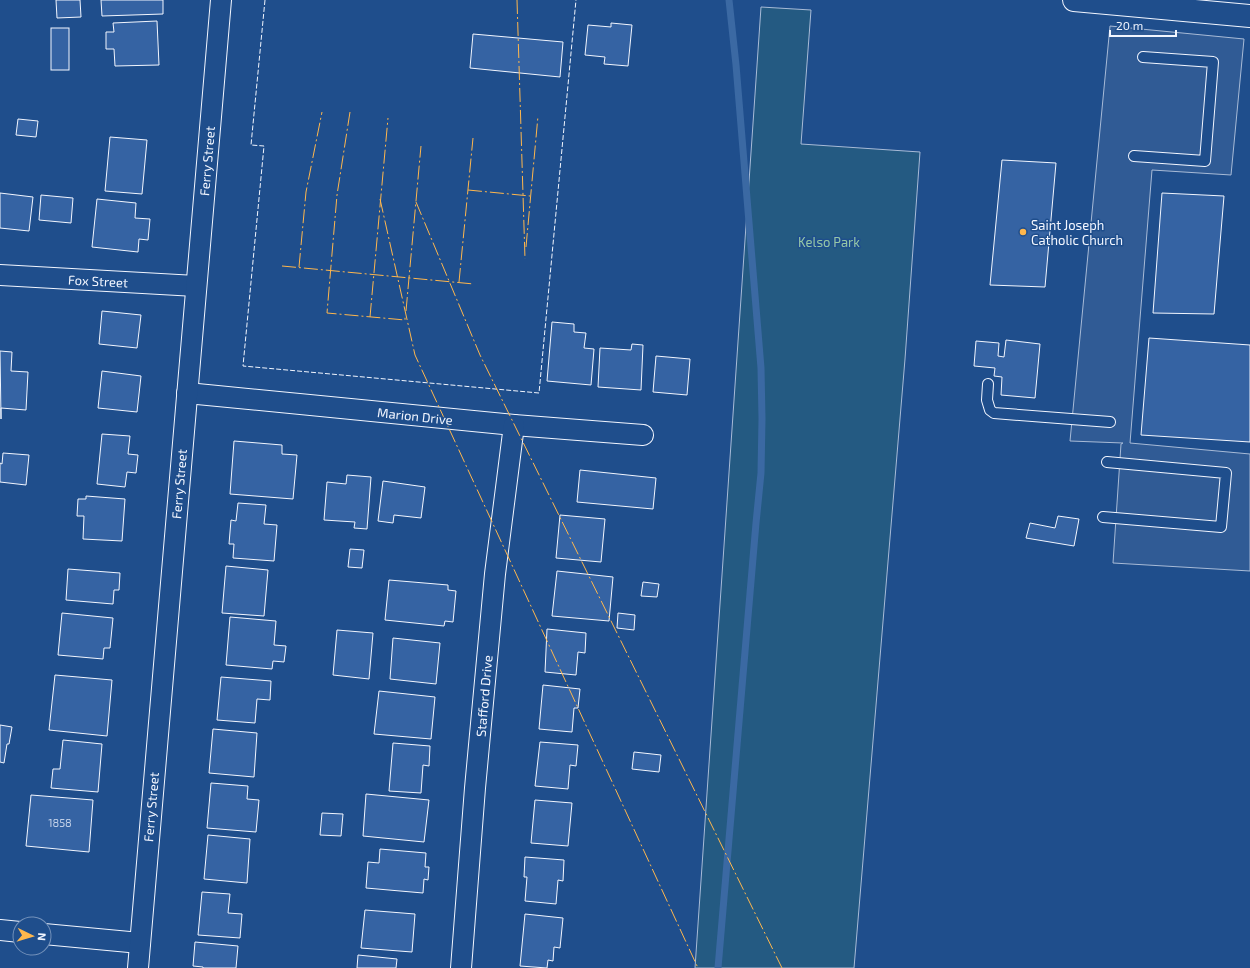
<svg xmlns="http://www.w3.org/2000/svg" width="1250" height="968" viewBox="0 0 1250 968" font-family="'Exo 2',sans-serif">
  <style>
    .green { fill: #245a82; stroke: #a8bbd7 }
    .parking { fill: #305b95; stroke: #a8bbd7 }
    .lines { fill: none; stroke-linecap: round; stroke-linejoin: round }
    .stream { stroke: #3b69a3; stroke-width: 7 }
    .building { fill: #3563a3; stroke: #f2f6ff }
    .service-casing { stroke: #f2f6ff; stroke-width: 12 }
    .minor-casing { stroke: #f2f6ff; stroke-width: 22 }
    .tertiary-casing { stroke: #f2f6ff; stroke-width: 24 }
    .service { stroke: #1f4e8c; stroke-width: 10 }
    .minor { stroke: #1f4e8c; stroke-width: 20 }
    .tertiary { stroke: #1f4e8c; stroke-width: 22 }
    .fence { stroke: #f2f6ff; stroke-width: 1; stroke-dasharray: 5 2; stroke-linecap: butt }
    .power { stroke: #ffb74d; stroke-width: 1; stroke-dasharray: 14 3 2 3; stroke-linecap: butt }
    .poi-dot { fill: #ffb74d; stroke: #1f4e8c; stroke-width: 1.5 }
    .labels { text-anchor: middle; stroke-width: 3; stroke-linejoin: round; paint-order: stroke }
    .number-label { font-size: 11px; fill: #c3d1e8 }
    .street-label { font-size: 13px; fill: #f2f6ff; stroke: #1f4e8c }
    .poi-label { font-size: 13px; fill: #f2f6ff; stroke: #1f4e8c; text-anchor: start }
    .park-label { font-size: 13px; fill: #97c8a6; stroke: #1f4e8c }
  </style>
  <rect width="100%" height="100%" fill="#1f4e8c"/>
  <path class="green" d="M761 7 811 10 801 144 920 152 905 359 854 968H695Z"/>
  <path class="parking" d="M1110 26 1244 39 1231 175 1152 170 1130 443 1250 454V571L1113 563 1121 444 1123 443 1070 441Z"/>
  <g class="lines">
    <path class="stream" d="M718 968 756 523 761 473 762 419 761 368 736 65 729 0"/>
  </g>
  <g class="building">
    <path d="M56 0H80L81 17 57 18Z"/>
    <path d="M101 0H163V14L102 16Z"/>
    <path d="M157 21 159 65 115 66 114 49H106V32H114L113 23Z"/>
    <path d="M611 23 632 25 628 66 604 64 605 57 585 55 588 25 611 27Z"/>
    <rect x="51" y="28" width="18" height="42"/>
    <path d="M473 34 563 42 560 77 470 68Z"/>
    <path d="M18 119 38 121 36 137 16 135Z"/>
    <path d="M110 137 147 140 142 194 105 191Z"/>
    <path d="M1002 160 1056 163 1045 287 990 285Z"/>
    <path d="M0 193 33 197 29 231 0 228Z"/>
    <path d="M1162 193 1224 196 1214 314 1153 313Z"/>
    <path d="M41 195 73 198 71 223 39 220Z"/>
    <path d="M97 199 136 203 135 218 150 219 148 240 139 239 138 252 92 247Z"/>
    <path d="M102 311 141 315 137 348 99 344Z"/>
    <path d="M552 322 574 324V332L586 333 584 348 594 349 591 385 547 381Z"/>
    <path d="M1149 338 1250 345V442L1141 435Z"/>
    <path d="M1006 340 1040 344 1035 398 1001 395 1002 377 994 376 995 368 974 366 976 341 999 343 998 356 1004 357Z"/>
    <path d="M632 344 643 345 641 390 598 387 600 348 631 350Z"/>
    <path d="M0 351 12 352 11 371 28 372 26 410 1 408V419Z"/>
    <path d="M656 356 690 359 687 395 653 392Z"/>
    <path d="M102 371 141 376 137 412 98 408Z"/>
    <path d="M102 434 130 436 128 454 138 455 136 473 127 472 125 487 97 484Z"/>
    <path d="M234 441 282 445V454L297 455 293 499 230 494Z"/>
    <path d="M3 453 29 455 26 485 0 482V463L2 464Z"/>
    <path d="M580 470 656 478 653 509 577 502Z"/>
    <path d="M347 475 371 477 367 529 354 528 355 522 324 520 327 482 346 484Z"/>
    <path d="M383 481 425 487 421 518 394 515 393 523 378 521Z"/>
    <path d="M86 496 125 499 122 541 83 539 84 516H77L78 499H86Z"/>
    <path d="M238 503 266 505 264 524 277 525 274 561 233 558 234 544H229L231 520 236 521Z"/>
    <path d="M560 515 605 519 601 562 556 558Z"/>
    <path d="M1058 516 1079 519 1074 546 1026 538 1030 523 1055 528Z"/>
    <path d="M350 549 364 550 362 568 348 567Z"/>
    <path d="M226 566 268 570 264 616 222 613Z"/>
    <path d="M68 569 120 573 119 590H114L113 604 66 600Z"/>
    <path d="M557 571 613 577 609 621 552 616Z"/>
    <path d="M389 580 448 585V590L456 591 453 622 445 621 444 626 385 620Z"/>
    <path d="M643 582 659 584 657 597 641 596Z"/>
    <path d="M62 613 113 618 110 648H104L103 659 58 655Z"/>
    <path d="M618 613 635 615 634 630 617 628Z"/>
    <path d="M230 617 276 621 274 645 286 646 284 662 273 661 272 669 226 665Z"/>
    <path d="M547 629 586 633 585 653 578 652 576 675 545 672Z"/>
    <path d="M337 630 373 633 369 679 333 675Z"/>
    <path d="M393 638 440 643 436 684 390 679Z"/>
    <path d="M55 675 112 680 107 736 49 730Z"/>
    <path d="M221 677 271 681 270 700 257 699 255 723 217 720Z"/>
    <path d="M543 685 580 689 578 708H574L572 732 539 729Z"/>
    <path d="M379 691 435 697 431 739 374 734Z"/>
    <path d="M0 725 12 727 9 744H7L4 763 0 762Z"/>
    <path d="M213 729 257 733 254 777 209 773Z"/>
    <path d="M63 740 102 744 98 792 51 788 53 769H60Z"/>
    <path d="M540 742 578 745 576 766 570 765 568 789 535 786Z"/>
    <path d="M393 743 430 746 429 766 423 765 421 793 389 791Z"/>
    <path d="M634 752 661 755 659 772 632 769Z"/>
    <path d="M211 783 248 786 247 799 259 800 256 832 207 828Z"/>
    <path d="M366 794 429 800 424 842 363 836Z"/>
    <path d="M31 795 93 800 89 852 26 846Z"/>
    <path d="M535 800 572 803 568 846 531 843Z"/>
    <path d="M322 813 343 814 341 836 320 835Z"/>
    <path d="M208 835 250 839 247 883 204 879Z"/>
    <path d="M380 849 426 853 425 867H429L428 880 424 879 423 893 366 888 368 862 379 863Z"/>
    <path d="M525 857 564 860 563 881 558 880 556 904 525 901 527 877H524Z"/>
    <path d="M202 892 230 894 228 913 242 914 240 938 198 935Z"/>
    <path d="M365 910 415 914 412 952 361 948Z"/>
    <path d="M525 914 563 918 560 948 554 947 553 961 548 960 547 968 520 966Z"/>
    <path d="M195 942 238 946 236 968H203V967L193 966Z"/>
    <path d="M358 955 397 959 396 968H357Z"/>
  </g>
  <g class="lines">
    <defs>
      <g id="service">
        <path d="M1134 156 1205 161 1213 62 1143 57"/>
        <path d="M988 384 987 400 990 410 994 413 1110 422"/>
        <path d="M1103 517 1221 527 1226 473 1107 462"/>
      </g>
      <g id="minor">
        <path d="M0 275 196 286"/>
        <path d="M187 393 514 425 643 435"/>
        <path d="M0 930 20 932"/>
        <path d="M44 934 140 943"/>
        <path d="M138 968 221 0"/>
        <path d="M461 968 475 788 495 574 514 425"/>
      </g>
      <path id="tertiary" d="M1074 0 1250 16"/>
    </defs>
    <use href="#service" class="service-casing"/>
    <use href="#minor" class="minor-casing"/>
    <use href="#tertiary" class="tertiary-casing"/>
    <use href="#service" class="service"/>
    <use href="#minor" class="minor"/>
    <use href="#tertiary" class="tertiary"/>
    <path class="fence" d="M265 0 251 145 264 146 243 366 539 393 576 0"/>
    <g class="power">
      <path d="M517 0 525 259"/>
      <path d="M350 112 337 195 327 313 405 320V317"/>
      <path d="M468 190 530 196"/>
      <path d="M380 199 415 355 698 968"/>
      <path d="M416 202 480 355 782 968"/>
      <path d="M526 247 538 116"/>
      <path d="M282 266 474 284"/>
      <path d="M299 267 306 192 322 112"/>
      <path d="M459 282 473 138"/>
      <path d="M406 311 421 146"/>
      <path d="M370 317 388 118"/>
    </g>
  </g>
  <circle class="poi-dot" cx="1023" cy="232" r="4"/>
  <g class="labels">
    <g class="number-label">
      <text x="60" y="827">1858</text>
    </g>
    <g class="street-label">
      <text transform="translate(207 161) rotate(-85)" y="5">Ferry Street</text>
      <text transform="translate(98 281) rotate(3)" y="5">Fox Street</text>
      <text transform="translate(415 416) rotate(6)" y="5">Marion Drive</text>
      <text transform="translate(179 484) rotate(-85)" y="5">Ferry Street</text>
      <text transform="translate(484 696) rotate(-85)" y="5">Stafford Drive</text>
      <text transform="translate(151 807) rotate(-85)" y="5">Ferry Street</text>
    </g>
    <g class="poi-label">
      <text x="1031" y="230">Saint Joseph<tspan x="1031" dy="15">Catholic Church</tspan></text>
    </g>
    <g class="park-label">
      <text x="829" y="247">Kelso Park</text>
    </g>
  </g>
  <g transform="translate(32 936) rotate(95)"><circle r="19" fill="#1f4e8c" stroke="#7391ba"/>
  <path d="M0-3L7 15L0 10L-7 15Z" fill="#ffb74d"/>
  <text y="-6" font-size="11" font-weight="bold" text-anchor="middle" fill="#f2f6ff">N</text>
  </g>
  <path d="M1110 30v6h66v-6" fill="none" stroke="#f2f6ff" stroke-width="2"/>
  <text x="1116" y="30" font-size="12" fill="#f2f6ff" stroke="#1f4e8c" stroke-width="3" paint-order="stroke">20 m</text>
</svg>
